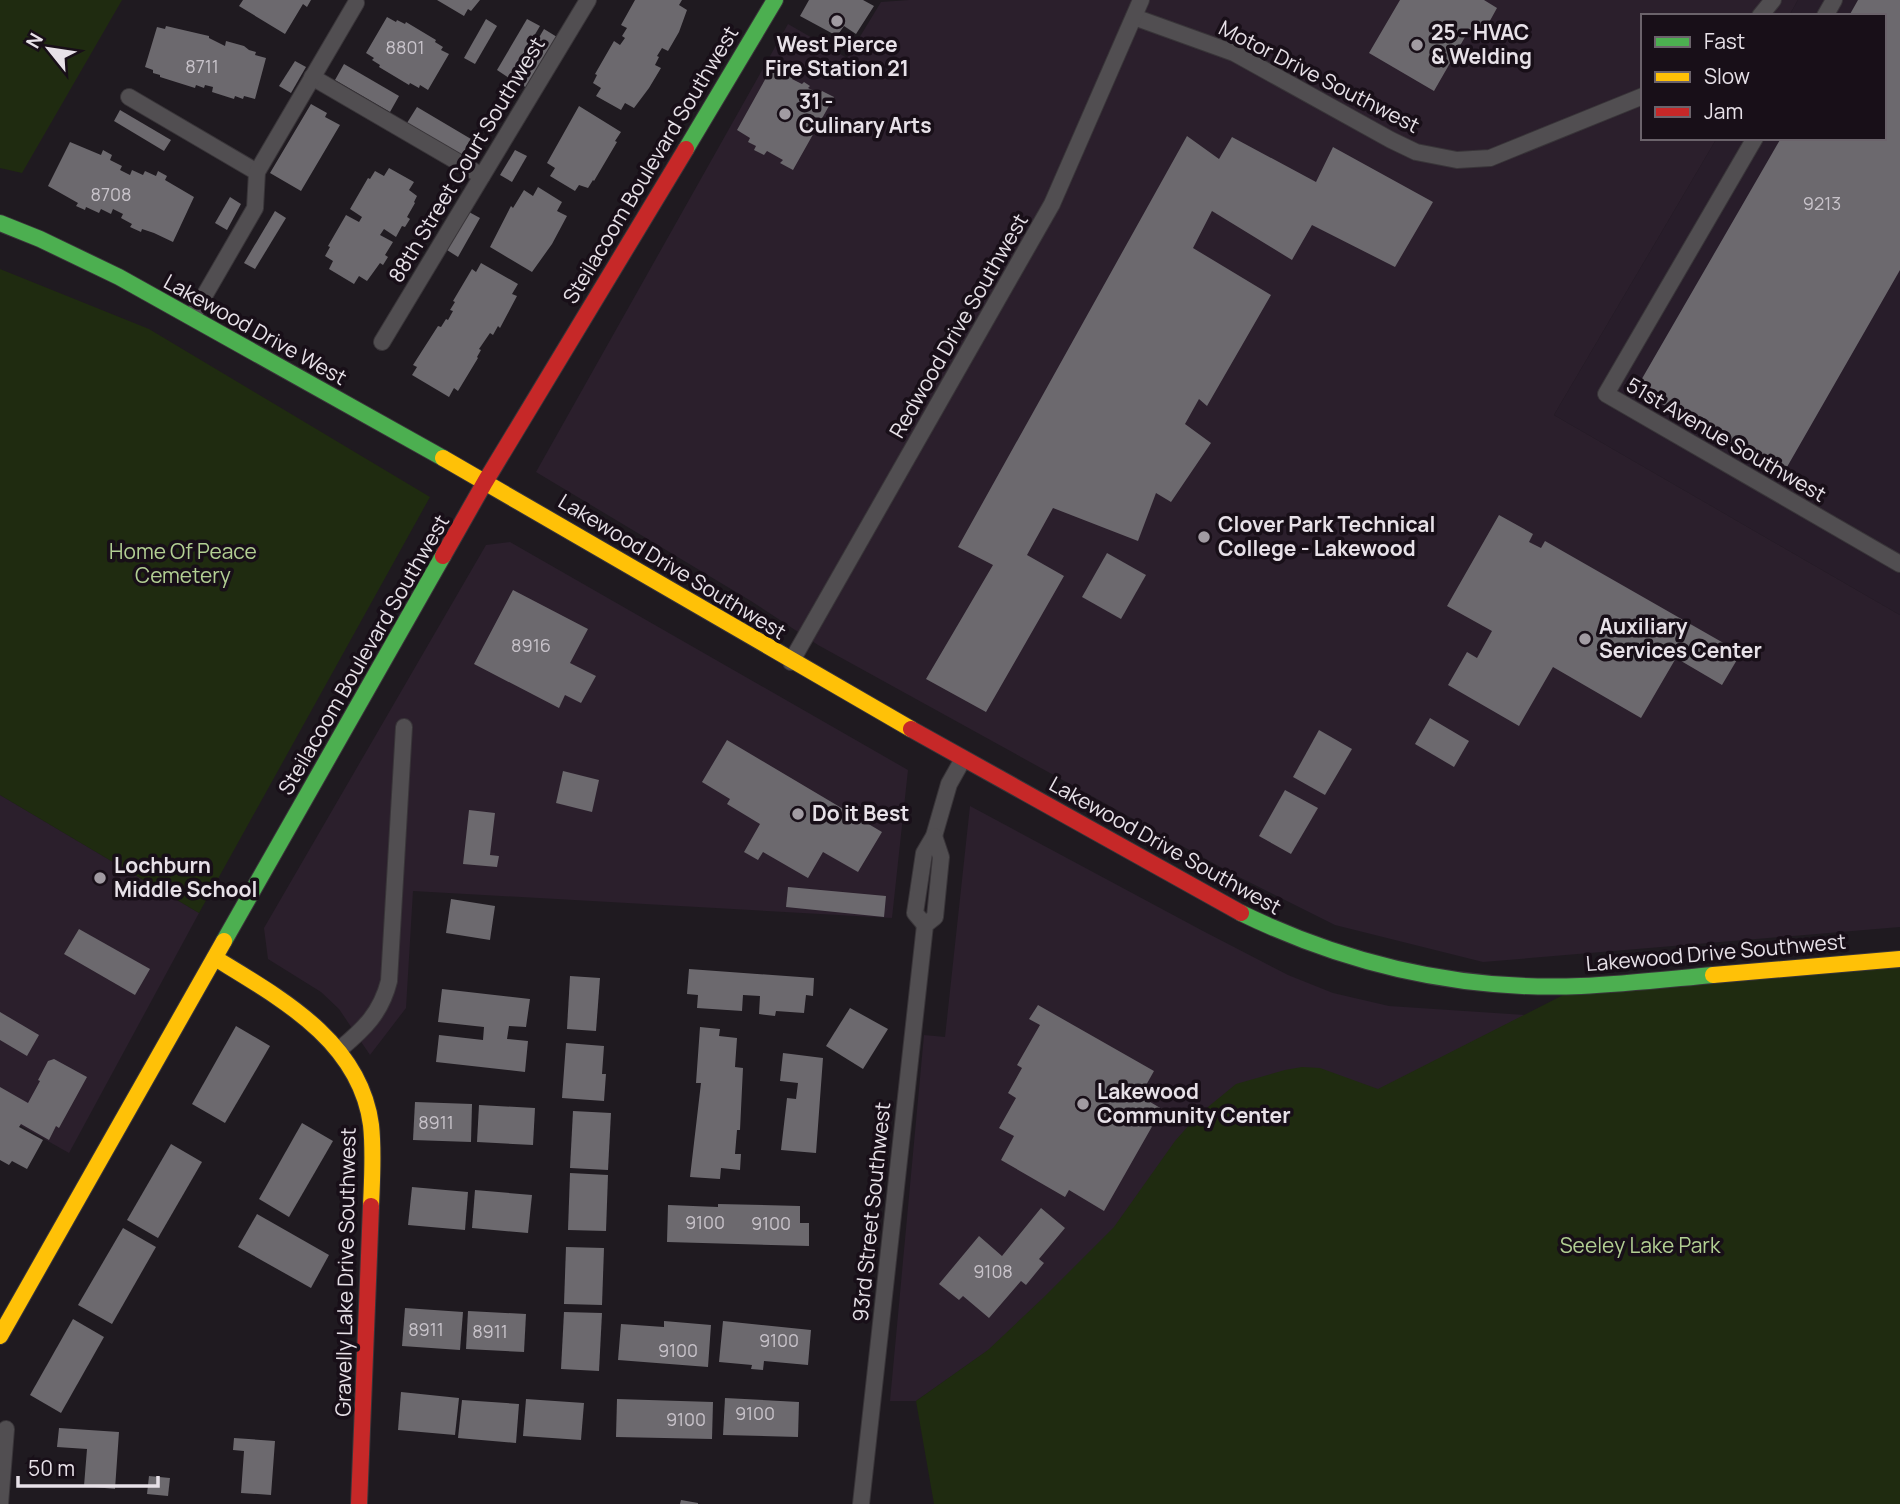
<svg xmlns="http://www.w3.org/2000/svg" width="1900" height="1504" viewBox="0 0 1900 1504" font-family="Manrope,sans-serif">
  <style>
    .built { fill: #2b1f2c }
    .industrial { fill: #281d2a }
    .green { fill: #1f2b10 }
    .building { fill: #6c696e }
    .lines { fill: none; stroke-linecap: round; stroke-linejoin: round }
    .street-casing { stroke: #393539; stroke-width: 18 }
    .fast-casing { stroke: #393539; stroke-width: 18 }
    .slow-casing { stroke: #393539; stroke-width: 18 }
    .jam-casing { stroke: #393539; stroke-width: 18 }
    .street { stroke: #514e51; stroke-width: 16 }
    .fast { stroke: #4caf50; stroke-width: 16 }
    .slow { stroke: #ffc107; stroke-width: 16 }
    .jam { stroke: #c62828; stroke-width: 16 }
    .poi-dot { fill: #a19ba2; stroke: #180f18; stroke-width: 2.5 }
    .labels { text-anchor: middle; stroke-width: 7; stroke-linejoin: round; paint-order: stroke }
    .number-label { font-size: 18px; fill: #c8c3ca }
    .poi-label { font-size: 21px; font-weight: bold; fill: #e7e1e8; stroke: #180f18; text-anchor: start }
    .street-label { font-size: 21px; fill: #e7e1e8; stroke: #180f18 }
    .park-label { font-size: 21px; fill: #b2cf93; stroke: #180f18 }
  </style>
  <rect width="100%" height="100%" fill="#1f1a20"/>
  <g class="built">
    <path d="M909 0H1798L1789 16H1643V138H1717L1554 415 1900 615V927L1483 962 1335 925 1233 874 818 645 751 601 536 472 788 24 847 58 881 2Z"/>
    <path d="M510 542 908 770 892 918 413 891 406 1008 370 1055 339 1009 321 992 268 959 264 928 486 545Z"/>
    <path d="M0 795 199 913 69 1153 0 1114Z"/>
    <path d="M970 806 1203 931 1288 975 1333 993 1389 1006 1525 1015 1309 1125 916 1401H890L924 1035 945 1037Z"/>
  </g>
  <path class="industrial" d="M1798 0H1900V615L1554 415 1717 138H1884V16H1789Z"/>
  <g class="green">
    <path d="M0 0H122L22 173 0 168Z"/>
    <path d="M0 269 149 329 430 497 199 913 0 795Z"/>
    <path d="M1900 959V1504H934L916 1401 988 1350 1043 1298 1114 1227 1175 1141 1197 1116 1236 1084 1285 1070 1302 1067 1320 1068 1378 1089 1581 986Z"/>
  </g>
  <g class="building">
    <path d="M243 0H311L307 7 303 4 285 34 239 6Z"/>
    <path d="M437 0H480L471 11 468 9 464 16Z"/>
    <path d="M635 0H682L679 5 687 10 679 32 668 51 662 48 657 56 659 57 655 65 661 68 649 88 634 108 625 103 621 110 596 96 601 88 593 83 597 75 595 74 614 41 620 45 625 38 622 36 627 28 621 25Z"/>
    <path d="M809 0H863L874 6 856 34 844 26 837 36 800 16Z"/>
    <path d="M1400 0H1484L1497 8 1481 37 1469 30 1434 91 1369 53Z"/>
    <path d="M1858 0H1900V270L1783 474 1636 389 1781 138H1884V16H1849Z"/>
    <path d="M387 17 396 22 397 20 405 24 406 22 436 40 435 42 443 47 441 50 449 54 428 90 420 85 419 88 410 83 409 85 379 67 380 65 372 60 374 58 366 53Z"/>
    <path d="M486 19 497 26 475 64 464 58Z"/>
    <path d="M527 19 540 26 509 78 497 70Z"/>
    <path d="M166 26 209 36V38L225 46 226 41 244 46 249 50 256 52 255 55 266 58 255 99 244 96 243 99 235 96 234 99 212 92 213 87 205 85 204 88 196 85 195 88 160 77V75L153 73V70L145 67 157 27 165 29Z"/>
    <path d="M544 29 557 37 527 88 514 80Z"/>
    <path d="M295 61 306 67 291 93 279 86Z"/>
    <path d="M780 63 796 72 792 79 802 84 804 82 810 86 808 88 820 94 822 91 834 97 793 170 780 163 783 160 767 151 764 155 754 150 756 146 748 142 750 138 737 130 772 67 777 69Z"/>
    <path d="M344 64 399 96 390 112 335 80Z"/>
    <path d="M311 104 327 113 325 117 340 125 301 191 270 173Z"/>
    <path d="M579 106 621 132 615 141 617 142 594 181 593 180 588 188 579 185 575 191 550 176 555 168 547 163Z"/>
    <path d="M417 107 471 139 462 155 407 123Z"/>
    <path d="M120 110 171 140 164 151 114 121Z"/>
    <path d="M1187 136 1219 159 1232 137 1316 182 1333 147 1433 202 1395 267 1312 225 1292 260 1212 211 1193 248 1271 295 1207 406 1199 399 1185 424 1211 443 1171 502 1156 493 1138 541 1053 508 1027 555 1064 576 986 712 926 679 993 565 958 547Z"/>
    <path d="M70 142 101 155 103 150 112 155 110 160 122 166 120 170 130 175 132 170 143 175 145 171 156 176 158 171 167 176 165 180 194 197 173 242 154 233 142 229 141 232 130 227 132 224 121 218 123 214 113 209 111 214 101 209 99 213 86 207 85 210 76 206 78 203 48 186Z"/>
    <path d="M515 150 527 156 512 182 500 175Z"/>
    <path d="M389 168 414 182 409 190 417 196 414 202 415 203 407 217 410 219 405 227 402 226 396 237 384 229 380 235 393 242 385 255 388 257 383 265 380 263 367 281 359 276 354 284 329 269 333 261 325 256 330 247 328 246 346 215 359 222 362 217 350 209 368 178 370 179 375 171 384 176Z"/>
    <path d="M538 187 562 202 557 211 567 216 552 244 532 272 490 247 511 206 513 208 524 190 533 196Z"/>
    <path d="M230 197 241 204 227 230 215 223Z"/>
    <path d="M275 211 286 218 255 269 244 263Z"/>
    <path d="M469 212 480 218 458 257 447 250Z"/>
    <path d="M481 263 518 284 512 294 517 296 500 328 498 326 493 335 490 333 479 349 481 350 477 357 478 358 458 391 454 388 449 397 412 375 417 367 413 365 438 326 441 327 446 319 448 320 453 311 450 310 455 302 453 301 472 269 476 272Z"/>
    <path d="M1499 515 1533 534 1529 542 1541 548 1545 541 1741 653 1722 685 1676 658 1641 718 1553 667 1519 726 1448 685 1467 652 1477 658 1492 631 1447 606Z"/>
    <path d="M1107 553 1146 575 1121 619 1082 597Z"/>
    <path d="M513 590 588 629 570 663 596 676 581 703 565 695 559 708 474 664Z"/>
    <path d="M1430 718 1469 741 1454 767 1415 744Z"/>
    <path d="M1319 730 1352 749 1325 795 1293 777Z"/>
    <path d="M727 740 882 832 858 872 823 852 808 878 763 852 758 860 744 852 760 824 727 804 730 799 702 782Z"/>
    <path d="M563 771 599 780 592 812 556 803Z"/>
    <path d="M1285 790 1318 808 1291 854 1259 836Z"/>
    <path d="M469 810 495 813 490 855 499 856 497 867 463 864Z"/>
    <path d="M788 887 886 896 884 917 786 907Z"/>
    <path d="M451 899 495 906 490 940 446 933Z"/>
    <path d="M79 929 150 969 135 995 64 954Z"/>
    <path d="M689 969 814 978 813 996 806 995 804 1013 776 1011 775 1016 759 1014 760 996 743 995 742 1011 697 1008 698 995 687 994Z"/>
    <path d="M570 976 600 978 596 1031 567 1029Z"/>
    <path d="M442 989 530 999 526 1027 509 1026 507 1039 528 1041 525 1072 436 1062 439 1035 483 1040 484 1027 438 1022Z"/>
    <path d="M1038 1005 1154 1071 1140 1096 1162 1109 1104 1211 1069 1190 1065 1197 1001 1160 1014 1136 999 1128 1016 1098 1008 1093 1022 1068 1017 1065 1040 1025 1029 1019Z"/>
    <path d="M850 1008 888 1029 863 1069 826 1046Z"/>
    <path d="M0 1012 39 1035 27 1056 0 1040Z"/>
    <path d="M236 1026 270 1046 225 1123 192 1104Z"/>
    <path d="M700 1027 720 1029 719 1036 737 1038 735 1067 743 1068 740 1130H737L735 1154H741L740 1170 721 1168 720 1179 690 1177 701 1083H696Z"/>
    <path d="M566 1043 604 1046 602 1074H606L604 1101 562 1098Z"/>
    <path d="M783 1053 823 1058 816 1153 781 1150 787 1098 796 1099 798 1083 780 1081Z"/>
    <path d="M54 1059 87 1077 59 1128 56 1126 49 1140 21 1124 19 1127 43 1140 27 1169 12 1161 9 1165 0 1160V1087L28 1103 40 1081 38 1080 48 1061Z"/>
    <path d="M415 1102 472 1104 471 1142 413 1140Z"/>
    <path d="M479 1105 535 1108 533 1145 477 1142Z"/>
    <path d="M573 1111 611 1113 608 1170 570 1168Z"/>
    <path d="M302 1123 333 1141 289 1217 259 1199Z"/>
    <path d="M171 1144 202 1162 158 1238 127 1220Z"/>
    <path d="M570 1173 608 1175 606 1231 568 1230Z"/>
    <path d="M412 1187 468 1192 465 1230 408 1225Z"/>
    <path d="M475 1190 532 1195 528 1233 472 1228Z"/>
    <path d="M718 1204 800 1206V1223H809V1246L667 1242 668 1205 718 1207Z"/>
    <path d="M1041 1208 1065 1228 1039 1259 1044 1263 1026 1285 1021 1281 989 1318 963 1296 959 1300 939 1284 979 1236 1002 1256Z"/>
    <path d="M257 1214 329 1255 311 1288 238 1247Z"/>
    <path d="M123 1228 156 1247 112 1324 78 1305Z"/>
    <path d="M566 1247 604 1248 602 1305 564 1304Z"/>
    <path d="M405 1308 463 1312 460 1350 402 1346Z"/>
    <path d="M468 1311 526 1314 524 1352 466 1349Z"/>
    <path d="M564 1312 602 1313 599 1371 561 1369Z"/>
    <path d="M73 1319 104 1337 61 1413 30 1395Z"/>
    <path d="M664 1321 711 1325 708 1367 618 1360 621 1324 664 1327Z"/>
    <path d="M723 1321 811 1330 808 1365 764 1361 763 1370 751 1369 752 1365 719 1362Z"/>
    <path d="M401 1392 459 1398 455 1435 398 1430Z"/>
    <path d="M725 1398 799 1402 798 1437 723 1435Z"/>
    <path d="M526 1399 584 1403 581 1440 523 1436Z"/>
    <path d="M617 1399 713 1402 712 1439 616 1437Z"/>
    <path d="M462 1400 519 1404 516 1443 458 1438Z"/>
    <path d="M59 1428 119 1432 115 1489 84 1486 87 1449 57 1447Z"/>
    <path d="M234 1438 275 1441 271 1495 241 1493 244 1451 233 1450Z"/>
    <path d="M149 1476 170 1478 168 1496 147 1494Z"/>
    <path d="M681 1500 698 1503V1504H680Z"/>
  </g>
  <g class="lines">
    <defs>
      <g id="street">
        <path d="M1760 16 1773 0"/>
        <path d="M1825 16 1834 0"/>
        <path d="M1134 17 1234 53 1391 140 1416 152 1457 160 1490 158 1643 96"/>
        <path d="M312 77 482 176"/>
        <path d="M129 97 257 172"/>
        <path d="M1755 138 1606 394 1900 564"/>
        <path d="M192 317 255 208 257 172 356 3"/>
        <path d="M382 342 588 0"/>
        <path d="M791 662 1052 204 1141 0"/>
        <path d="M925 925 915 913 924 853 934 836 949 784 963 759"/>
        <path d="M340 1049C364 1029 381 1013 389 981L404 727"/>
        <path d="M0 1504 6 1429"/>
        <path d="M861 1504 925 925 935 917 941 857 934 836"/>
      </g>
      <g id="fast">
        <path d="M686 149 775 0"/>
        <path d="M0 223 40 239 119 277 443 458"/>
        <path d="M1241 913C1348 965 1462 991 1581 986 1625 984 1669 979 1713 975"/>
        <path d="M224 941 443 556"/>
      </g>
      <g id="slow">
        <path d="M443 458 911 729"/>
        <path d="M215 958C280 998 360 1041 371 1125 374 1152 372 1179 371 1206"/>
        <path d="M1713 975 1900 959"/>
        <path d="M0 1336 224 941"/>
      </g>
      <g id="jam">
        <path d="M443 556 485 482 686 149"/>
        <path d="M911 729 1241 913"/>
        <path d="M359 1504 371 1206"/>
      </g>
    </defs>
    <use href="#street" class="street-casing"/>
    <use href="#fast" class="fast-casing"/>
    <use href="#slow" class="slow-casing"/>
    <use href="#jam" class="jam-casing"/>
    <use href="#street" class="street"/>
    <use href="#fast" class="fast"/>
    <use href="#slow" class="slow"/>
    <use href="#jam" class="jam"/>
  </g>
  <g class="poi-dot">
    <circle cx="837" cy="21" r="7"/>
    <circle cx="1417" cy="45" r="7"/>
    <circle cx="785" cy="114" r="7"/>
    <circle cx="1204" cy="537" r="7"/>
    <circle cx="1585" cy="639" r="7"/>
    <circle cx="798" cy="814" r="7"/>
    <circle cx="100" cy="878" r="7"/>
    <circle cx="1083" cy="1104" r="7"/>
  </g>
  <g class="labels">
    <g class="number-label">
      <text x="405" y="54">8801</text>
      <text x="202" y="73">8711</text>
      <text x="111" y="201">8708</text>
      <text x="1822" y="210">9213</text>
      <text x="531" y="652">8916</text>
      <text x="436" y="1129">8911</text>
      <text x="705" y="1229">9100</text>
      <text x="771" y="1230">9100</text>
      <text x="993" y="1278">9108</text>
      <text x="426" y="1336">8911</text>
      <text x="490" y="1338">8911</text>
      <text x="779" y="1347">9100</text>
      <text x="678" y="1357">9100</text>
      <text x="755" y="1420">9100</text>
      <text x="686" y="1426">9100</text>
    </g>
    <g class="poi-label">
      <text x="1431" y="40">25 - HVAC<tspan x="1431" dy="24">&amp; Welding</tspan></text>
      <text x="837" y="52" text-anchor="middle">West Pierce<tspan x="837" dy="24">Fire Station 21</tspan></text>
      <text x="799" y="109">31 -<tspan x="799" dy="24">Culinary Arts</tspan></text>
      <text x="1218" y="532">Clover Park Technical<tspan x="1218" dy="24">College - Lakewood</tspan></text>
      <text x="1599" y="634">Auxiliary<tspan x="1599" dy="24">Services Center</tspan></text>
      <text x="812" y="821">Do it Best</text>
      <text x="114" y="873">Lochburn<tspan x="114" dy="24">Middle School</tspan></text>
      <text x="1097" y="1099">Lakewood<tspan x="1097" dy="24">Community Center</tspan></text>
    </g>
    <g class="street-label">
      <text transform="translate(1319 77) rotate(27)" y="7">Motor Drive Southwest</text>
      <text transform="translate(467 160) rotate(-59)" y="7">88th Street Court Southwest</text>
      <text transform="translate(651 165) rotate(-59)" y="7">Steilacoom Boulevard Southwest</text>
      <text transform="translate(959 326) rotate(-60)" y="7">Redwood Drive Southwest</text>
      <text transform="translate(255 330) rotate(29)" y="7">Lakewood Drive West</text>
      <text transform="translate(1726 440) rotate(30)" y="7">51st Avenue Southwest</text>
      <text transform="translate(672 567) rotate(31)" y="7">Lakewood Drive Southwest</text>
      <text transform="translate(364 655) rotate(-60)" y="7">Steilacoom Boulevard Southwest</text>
      <text transform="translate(1165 846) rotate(29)" y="7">Lakewood Drive Southwest</text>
      <text transform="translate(1716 953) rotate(-5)" y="7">Lakewood Drive Southwest</text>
      <text transform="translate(872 1212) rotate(-84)" y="7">93rd Street Southwest</text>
      <text transform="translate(346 1272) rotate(-89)" y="7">Gravelly Lake Drive Southwest</text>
    </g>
    <g class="park-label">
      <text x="183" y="559">Home Of Peace<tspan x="183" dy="24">Cemetery</tspan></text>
      <text x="1640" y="1253">Seeley Lake Park</text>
    </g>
  </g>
  <rect x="1641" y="14" width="245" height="126" fill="#180f18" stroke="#6b636b" stroke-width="2"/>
  <rect x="1655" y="37" width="35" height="10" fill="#4caf50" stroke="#6b636b" stroke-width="2"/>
  <text x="1704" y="49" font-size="21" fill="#e7e1e8">Fast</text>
  <rect x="1655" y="72" width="35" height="10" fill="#ffc107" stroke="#6b636b" stroke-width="2"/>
  <text x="1704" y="84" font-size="21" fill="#e7e1e8">Slow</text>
  <rect x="1655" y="107" width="35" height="10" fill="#c62828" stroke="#6b636b" stroke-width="2"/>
  <text x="1704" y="119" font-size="21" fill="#e7e1e8">Jam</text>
  <g transform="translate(49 49) rotate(300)" stroke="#180f18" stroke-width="5" paint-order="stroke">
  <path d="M0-5L12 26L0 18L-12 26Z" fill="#e7e1e8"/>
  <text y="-10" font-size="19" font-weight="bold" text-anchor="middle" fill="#e7e1e8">N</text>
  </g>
  <path d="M18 1476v10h140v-10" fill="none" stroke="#e7e1e8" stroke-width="3.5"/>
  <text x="28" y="1476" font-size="21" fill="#e7e1e8" stroke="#180f18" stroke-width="5" paint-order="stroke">50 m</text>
</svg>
